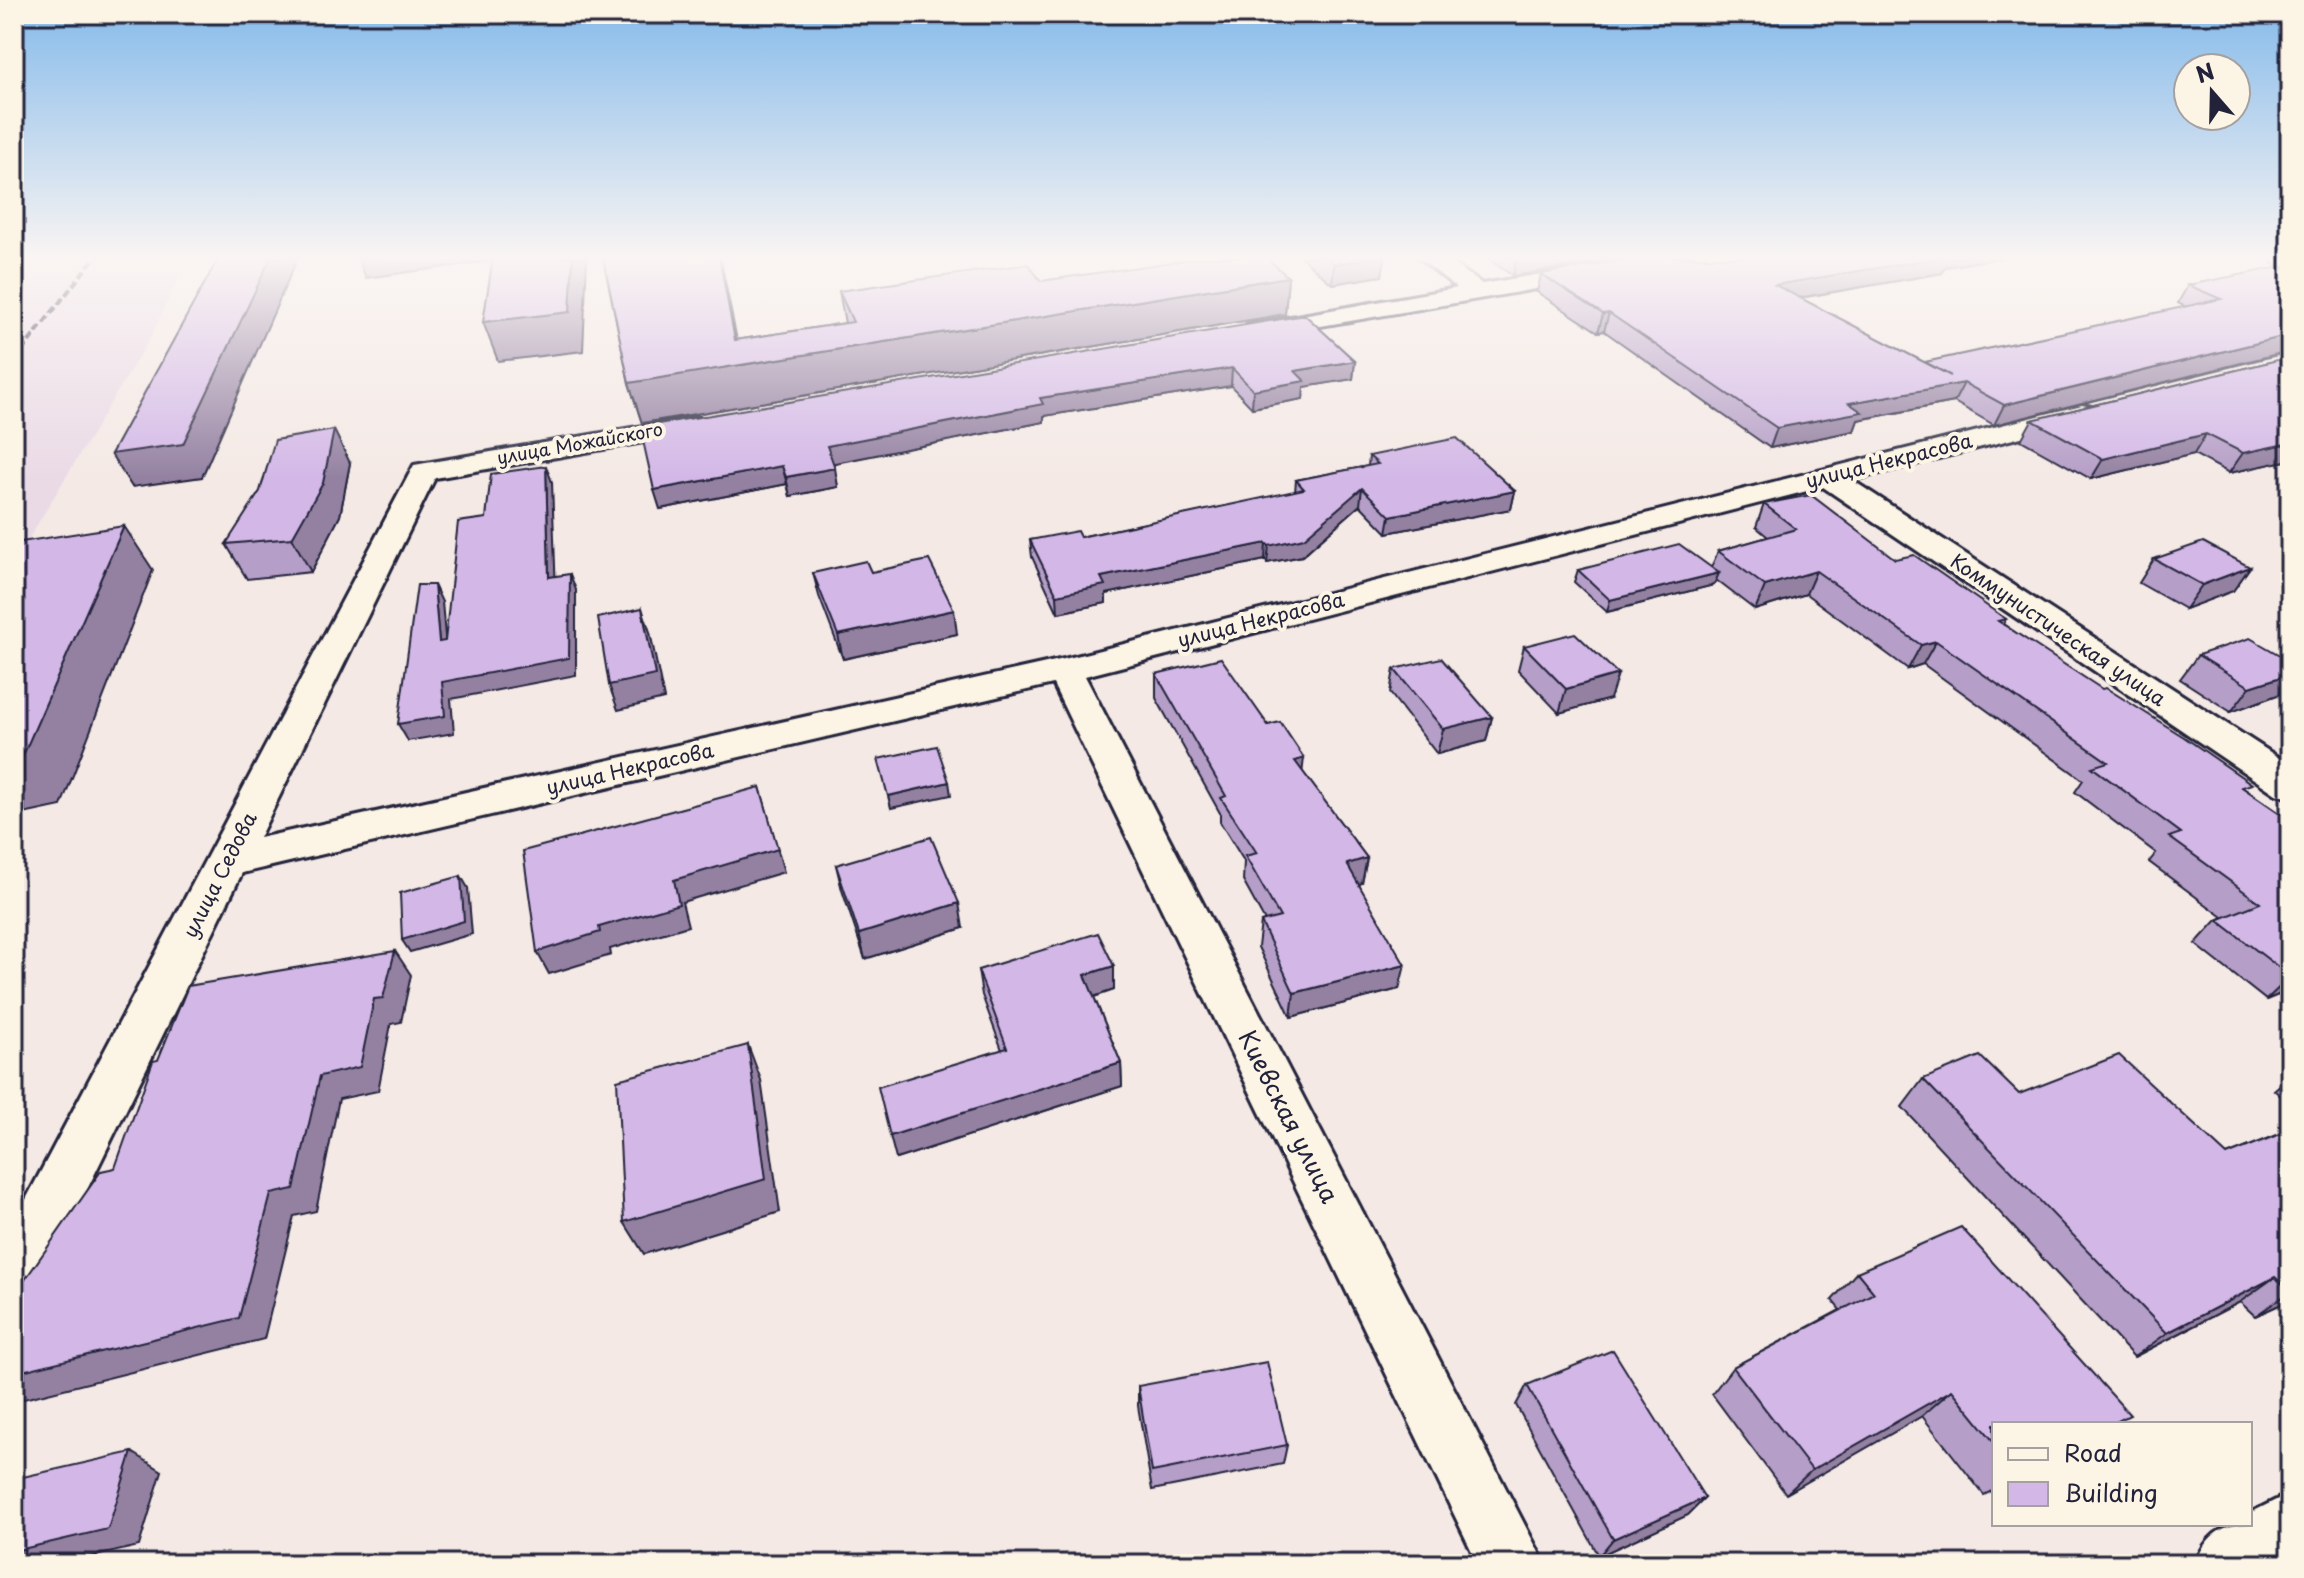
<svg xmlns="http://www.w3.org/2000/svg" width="2304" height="1578" viewBox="0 0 2304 1578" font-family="'Playpen Sans',sans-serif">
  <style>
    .built { fill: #eadae6 }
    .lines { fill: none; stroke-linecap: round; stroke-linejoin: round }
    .street-casing { stroke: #22223b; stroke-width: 6 }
    .street { fill: #fcf5e5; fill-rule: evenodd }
    .rail { stroke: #22223b; stroke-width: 4; stroke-dasharray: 8 4; stroke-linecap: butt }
    .wall { fill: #b59ec7; stroke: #22223b; stroke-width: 2 }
    .shaded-wall { fill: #9481a2; stroke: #22223b; stroke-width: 2 }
    .building { fill: #d3b8e7; stroke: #22223b; stroke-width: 2 }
    .labels { text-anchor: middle; stroke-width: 8; stroke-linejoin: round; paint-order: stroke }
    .far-street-label { font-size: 18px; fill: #22223b; stroke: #fcf5e5 }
    .street-label { font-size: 20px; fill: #22223b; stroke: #fcf5e5 }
    .near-street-label { font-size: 24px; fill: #22223b; stroke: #fcf5e5 }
  </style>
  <rect width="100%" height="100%" fill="#f4e9e5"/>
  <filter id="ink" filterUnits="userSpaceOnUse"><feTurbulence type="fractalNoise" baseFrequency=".0125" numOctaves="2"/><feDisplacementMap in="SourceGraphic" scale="16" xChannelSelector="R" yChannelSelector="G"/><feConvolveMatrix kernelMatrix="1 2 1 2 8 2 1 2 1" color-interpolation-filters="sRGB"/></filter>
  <g filter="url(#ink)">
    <path class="built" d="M14 257H189L151 336 14 563Z"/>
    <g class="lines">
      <defs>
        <g id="street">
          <path d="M1418 257H1444L1482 284 1641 257H1693L1682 264 1256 337 1247 335 1244 330 1247 325 1256 323 1457 288Z"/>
          <path d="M2271 257H2290V267L2274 262Z"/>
          <path d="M2082 405 2092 407 2096 413 2092 419 1852 480 2290 765V798L2276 794 1823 487 1085 676 1545 1564H1478L1053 684 242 873 34 1298 14 1306V1222L414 465 696 417 706 419 710 425 706 431 696 433 435 478 259 838 1064 659Z"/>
          <path d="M2290 1493V1562L2195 1564C2206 1537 2219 1524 2250 1524V1513Z"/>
        </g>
      </defs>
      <use href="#street" class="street-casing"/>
      <use href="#street" class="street"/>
      <path class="rail" d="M14 361 95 257"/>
    </g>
    <g class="wall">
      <path d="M603 257H720L736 340 845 323 839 291 1041 281 1288 277 1285 314 642 423 629 383Z"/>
      <path d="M1301 257H1385L1382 276 1332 284Z"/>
      <path d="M1486 257H1622L1513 276Z"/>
      <path d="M1642 257H2006L1945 267 1942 273 1800 298 1925 363 2186 307 2178 303 2188 285 2290 270V352L1994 425 1954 402 1858 420 1854 431 1770 448 1604 331 1598 332 1537 292 1541 274Z"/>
      <path d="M1305 315 1355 361 1353 379 1304 387 1303 399 1252 408 1231 386 1044 416V422L833 463 838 487 790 496 787 484 660 509Z"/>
      <path d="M2290 357V460L2229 473 2194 454 2091 479 2021 440 2032 420Z"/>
      <path d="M1369 456 1515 491 1511 509 1387 533 1360 505 1302 556 1267 563 1265 560 1106 594V603L1058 613 1032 557 1030 540 1080 537 1295 492 1296 480 1368 466Z"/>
      <path d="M350 463 340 516 311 572 247 579 226 544Z"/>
      <path d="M1764 504 1895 559 2006 619 2003 624 2290 820V990L2266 1000 2195 944 2217 920 2223 917 2149 862 2156 853 2075 792 2083 780 1923 664 1908 669 1806 594 1755 610 1716 580 1714 585 1607 612 1574 582 1578 570 1711 568 1718 551 1768 537 1756 527Z"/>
      <path d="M2154 559 2250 567 2233 591 2185 609 2139 583Z"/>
      <path d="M871 572 957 634 843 659 819 596 813 573Z"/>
      <path d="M1524 646 1610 699 1559 713 1518 670Z"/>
      <path d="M2198 655 2290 661V685L2283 693 2231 712 2180 679Z"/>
      <path d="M1394 669 1492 717 1486 741 1437 754 1390 693Z"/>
      <path d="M1156 674 1268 725 1367 858 1362 883 1359 884 1399 989 1291 1017 1258 947 1261 922 1265 921 1243 881 1244 861 1220 822V813L1156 698Z"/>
      <path d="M836 865 963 928 865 959 842 890Z"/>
      <path d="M1114 966V990L1094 997 1121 1063 1122 1086 896 1159 1002 1050 982 995 978 970Z"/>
      <path d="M2290 1076V1104L2274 1090Z"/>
      <path d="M1923 1079 2019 1094 2227 1155 2290 1130V1300L2255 1316 2240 1302 2134 1357 1902 1107Z"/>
      <path d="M1857 1272 1994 1424V1490L1984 1495 1922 1416 1786 1494 1712 1394 1733 1367 1840 1310 1832 1300Z"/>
      <path d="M1527 1385 1705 1498 1688 1515 1599 1556 1516 1405Z"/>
      <path d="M1138 1386 1287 1445 1283 1464 1152 1490 1138 1406Z"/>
    </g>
    <g class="shaded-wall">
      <path d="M271 257H298L202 477 132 487 111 454Z"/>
      <path d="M357 257H510L511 258 366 278Z"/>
      <path d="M573 257H587L583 351 498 361 483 322Z"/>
      <path d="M719 257H720L742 365 1288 277 1285 314 642 423 629 383 735 340Z"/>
      <path d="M1380 257H1385L1382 276 1332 284 1334 264Z"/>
      <path d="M1522 257H1622L1513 276 1516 258Z"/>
      <path d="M1938 257H2006L1945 267 1942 273 1769 303 1775 285Z"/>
      <path d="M1609 313 1604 331 1598 332 1603 314Z"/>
      <path d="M2290 335 2289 351 1994 425 2004 405Z"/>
      <path d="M1355 361 1353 379 1304 387 1303 399 1252 408 1253 390 1295 371Z"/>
      <path d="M1232 368 1231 386 1044 416V422L830 464 827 446 1040 398Z"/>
      <path d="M1964 383 1954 402 1858 420 1854 431 1770 448 1777 428 1849 403Z"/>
      <path d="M334 430 350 463 340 516 311 572 292 538Z"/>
      <path d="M2206 434 2194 454 2091 479 2103 459Z"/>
      <path d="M2290 443V460L2229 473 2243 453Z"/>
      <path d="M546 466 552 482 556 594 549 577Z"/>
      <path d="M782 466 787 484 660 509 654 490Z"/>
      <path d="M835 468 838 487 790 496 786 477Z"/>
      <path d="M1362 488 1360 505 1302 556 1267 563 1269 546Z"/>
      <path d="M1515 491 1511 509 1387 533 1390 516Z"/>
      <path d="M124 526 153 570 61 806 14 816V761Z"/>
      <path d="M1266 543 1265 560 1106 594V603L1058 613 1057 595 1101 577Z"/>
      <path d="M2250 567 2233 591 2185 609 2202 585Z"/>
      <path d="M1816 571 1806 594 1755 610 1765 586Z"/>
      <path d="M1719 573 1714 585 1607 612 1610 600Z"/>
      <path d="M570 574 576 590V675L451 699 454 733 408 741 398 724 442 682Z"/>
      <path d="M434 585 442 602 447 659 439 642Z"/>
      <path d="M642 608 650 632 664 699 618 710 609 685Z"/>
      <path d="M954 610 957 634 843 659 838 635Z"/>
      <path d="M1936 641 1923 664 1908 669 1921 645Z"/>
      <path d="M1618 674 1610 699 1559 713 1566 689Z"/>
      <path d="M2290 674V685L2283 693 2231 712 2250 687Z"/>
      <path d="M1492 717 1486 741 1437 754 1443 729Z"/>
      <path d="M1304 758 1301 783 1295 761Z"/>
      <path d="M949 782 951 795 891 808 888 796Z"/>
      <path d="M760 787 784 872 682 902 688 926 610 949 611 955 549 974 537 952 599 927 674 880Z"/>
      <path d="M1367 858 1362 883 1343 889 1347 864Z"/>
      <path d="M461 876 468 888 472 934 410 952 402 940Z"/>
      <path d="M959 903 963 928 865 959 859 934Z"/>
      <path d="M395 951 411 975 401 1022 391 1024 378 1091 339 1099 316 1211 294 1216 264 1339 16 1401 14 1399V1373L271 1194 320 1076 374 999Z"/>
      <path d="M1405 965 1399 989 1291 1017 1294 993Z"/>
      <path d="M1114 966V990L1087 999 1085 975Z"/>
      <path d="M2290 977V990L2266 1000Z"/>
      <path d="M748 1045 761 1080 780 1212 644 1254 624 1222Z"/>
      <path d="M1121 1063 1122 1086 896 1159 890 1136Z"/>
      <path d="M2275 1277 2240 1302 2134 1357 2167 1333Z"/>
      <path d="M2290 1292V1300L2255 1316Z"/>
      <path d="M1952 1390 1922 1416 1786 1494 1812 1470Z"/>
      <path d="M132 1452 162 1471 139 1546 61 1564H14V1551Z"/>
      <path d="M1705 1498 1688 1515 1599 1556 1613 1539Z"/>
    </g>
    <g class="building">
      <path d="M219 257H271L183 444 111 454Z"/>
      <path d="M493 257H573L570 312 483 322Z"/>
      <path d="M603 257H719L735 340 853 322 839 291 1028 264 1041 281 1208 257H1266L1288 277 629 383Z"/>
      <path d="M1326 257H1380L1334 264Z"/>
      <path d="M1642 257H1943L1775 285 1951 376 1925 362 2221 299 2188 285 2280 267 2290 270V335L2004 405 1964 383 1849 403 1862 412 1777 428 1609 313 1603 314 1541 274Z"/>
      <path d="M1305 315 1355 361 1295 371 1305 381 1253 390 1232 368 1040 398 1043 404 827 446 835 468 786 477 782 466 654 490 640 427Z"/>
      <path d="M2290 357V443L2243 453 2206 434 2103 459 2032 420Z"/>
      <path d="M334 430 323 483 292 538 226 544 260 491 275 440Z"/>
      <path d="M1457 438 1515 491 1390 516 1362 488 1304 538 1269 546 1266 543 1101 577 1105 585 1057 595 1030 540 1077 531 1080 537 1304 489 1296 480 1378 464 1369 456Z"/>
      <path d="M546 466 549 577 570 574 569 658 442 682 445 716 398 724 417 585H434L439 642 445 641 458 522 486 518 491 474Z"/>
      <path d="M1811 495 1895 559 1914 555 2006 619 1998 621 2102 689 2106 688 2184 737 2252 784 2242 787 2290 820V976L2217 920 2260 903 2169 837 2181 833 2092 767 2108 762 1936 641 1921 645 1816 571 1765 586 1718 551 1796 529 1764 504Z"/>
      <path d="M124 526 21 760 14 761V543Z"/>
      <path d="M2203 542 2250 567 2202 585 2154 559Z"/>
      <path d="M1679 544 1719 573 1610 600 1578 570Z"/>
      <path d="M929 560 954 610 838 635 813 573 866 561 871 572Z"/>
      <path d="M642 608 655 675 609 685 598 618Z"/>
      <path d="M1575 633 1618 674 1566 689 1524 646Z"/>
      <path d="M2250 638 2290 661V674L2250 687 2198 655Z"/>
      <path d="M1221 658 1268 725 1280 722 1304 758 1295 761 1367 858 1347 864 1405 965 1294 993 1261 922 1280 917 1245 856 1257 853 1221 798 1226 796 1156 674Z"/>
      <path d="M1441 658 1492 717 1443 729 1394 669Z"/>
      <path d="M937 746 949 782 888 796 878 759Z"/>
      <path d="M760 787 778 849 674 880 679 904 599 927 600 932 537 952 523 851Z"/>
      <path d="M931 837 959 903 859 934 836 865Z"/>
      <path d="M461 876 464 921 402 940 400 893Z"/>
      <path d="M1098 933 1114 966 1085 975 1121 1063 890 1136 878 1087 1007 1048 978 970Z"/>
      <path d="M395 951 383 998 374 999 360 1067 320 1076 294 1189 271 1194 239 1318 14 1373V1299L17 1291 101 1171 115 1168 153 1061 158 1060 188 986Z"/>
      <path d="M748 1045 766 1179 624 1222 617 1080Z"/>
      <path d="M2119 1055 2227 1155 2290 1130V1291L2275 1277 2167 1333 1923 1079 1980 1056 2019 1094Z"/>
      <path d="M1961 1227 2130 1415 2112 1424H1994V1442L1952 1390 1812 1470 1733 1367 1874 1293 1857 1272Z"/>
      <path d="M1613 1350 1705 1498 1613 1539 1527 1385Z"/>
      <path d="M1267 1362 1287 1445 1152 1472 1138 1386Z"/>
      <path d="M132 1452 108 1529 14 1551V1479Z"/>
    </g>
  </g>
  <linearGradient id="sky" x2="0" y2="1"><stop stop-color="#85baea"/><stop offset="0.54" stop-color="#faf5f3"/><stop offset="1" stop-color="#faf5f3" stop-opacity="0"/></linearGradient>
  <rect width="2304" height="478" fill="url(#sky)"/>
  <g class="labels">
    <g class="far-street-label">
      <text transform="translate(580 444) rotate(-10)" y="6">улица Можайского</text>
    </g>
    <g class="street-label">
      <text transform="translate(1889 461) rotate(-14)" y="7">улица Некрасова</text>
      <text transform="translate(1261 620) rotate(-14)" y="7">улица Некрасова</text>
      <text transform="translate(2058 630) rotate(34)" y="7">Коммунистическая улица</text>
      <text transform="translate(630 769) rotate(-13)" y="7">улица Некрасова</text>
      <text transform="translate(220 875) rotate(-63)" y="7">улица Седова</text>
    </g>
    <g class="near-street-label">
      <text transform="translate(1288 1117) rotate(63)" y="8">Киевская улица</text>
    </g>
  </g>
  <rect width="2304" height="1578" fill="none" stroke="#fcf5e5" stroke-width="48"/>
  <rect x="24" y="24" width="2256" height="1530" fill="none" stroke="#22223b" stroke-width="3" filter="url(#ink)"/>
  <rect x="1992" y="1422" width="260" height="104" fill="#fcf5e5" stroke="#a5a1a1" stroke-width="2"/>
  <rect x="2008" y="1448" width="40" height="12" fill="#fcf5e5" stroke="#a5a1a1" stroke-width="2"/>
  <text x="2064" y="1462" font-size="24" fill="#22223b">Road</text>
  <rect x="2008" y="1482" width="40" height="24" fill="#d3b8e7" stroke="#a5a1a1" stroke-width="2"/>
  <text x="2064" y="1502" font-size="24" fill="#22223b">Building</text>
  <g transform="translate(2212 92) rotate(340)"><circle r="38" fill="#fcf5e5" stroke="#a5a1a1" stroke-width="2"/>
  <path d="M0-6L14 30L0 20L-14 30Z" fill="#22223b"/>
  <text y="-12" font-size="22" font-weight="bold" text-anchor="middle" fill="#22223b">N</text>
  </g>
</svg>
